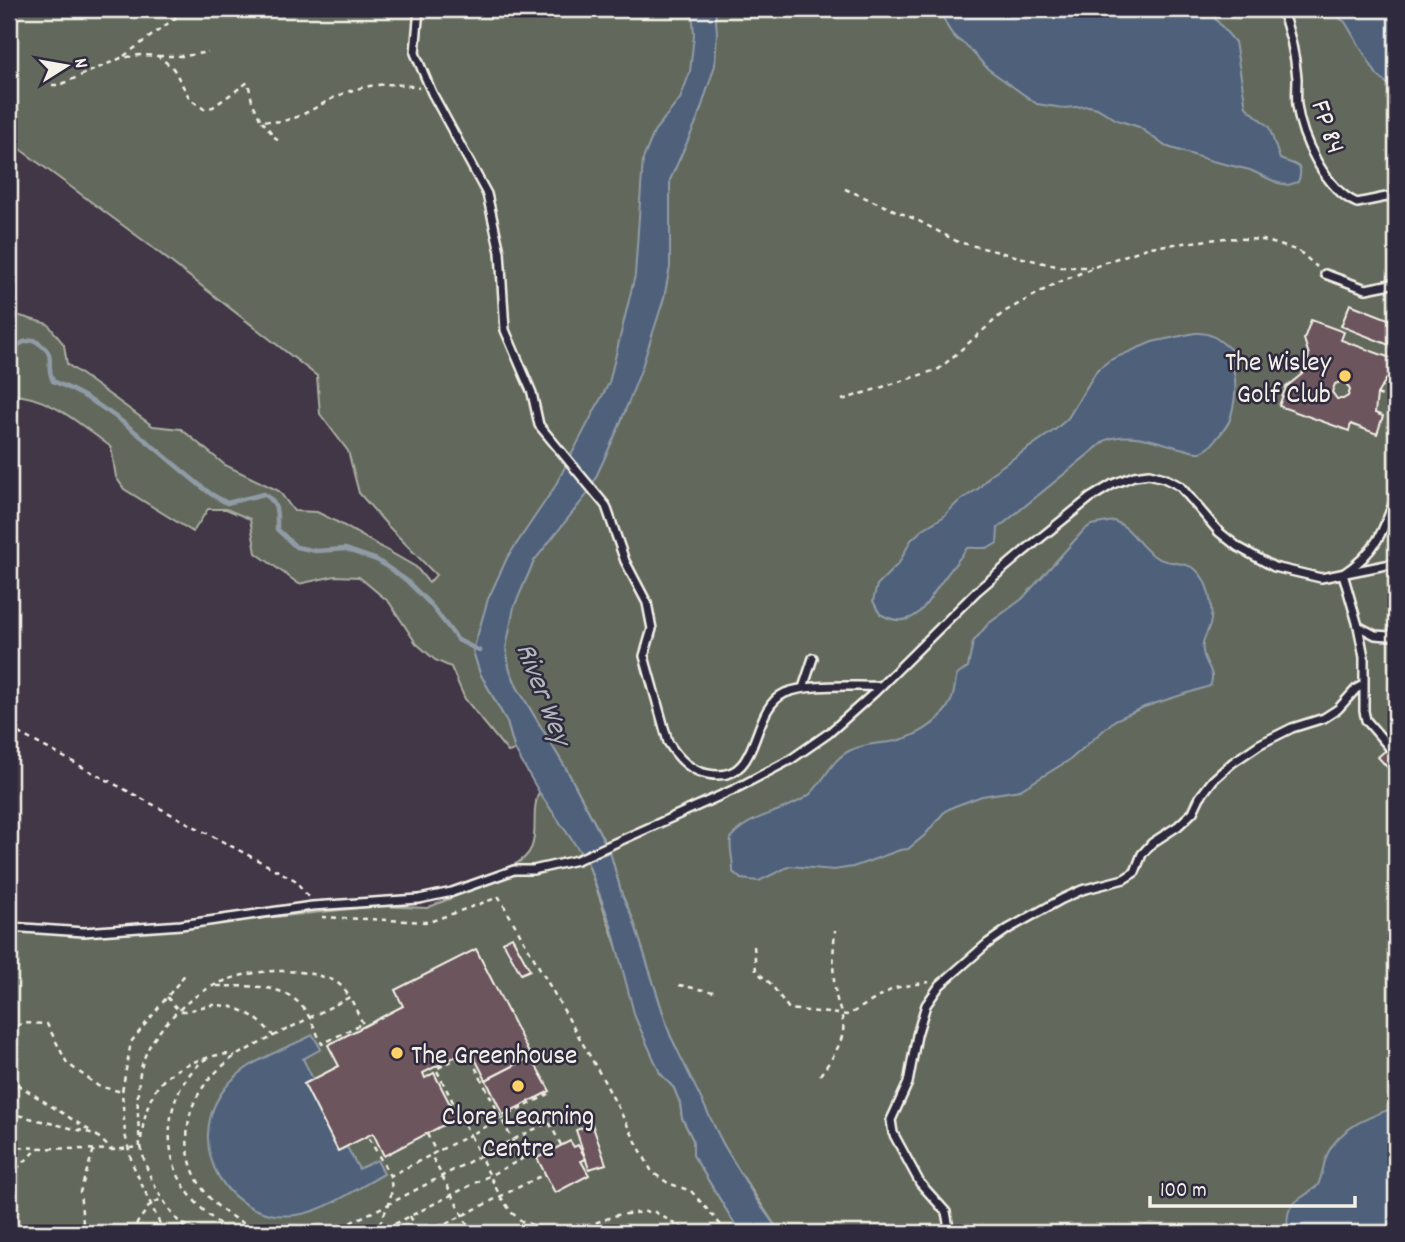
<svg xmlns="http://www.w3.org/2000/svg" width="1405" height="1242" viewBox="0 0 1405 1242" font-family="Dekko,sans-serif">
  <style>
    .green { fill: #62695c; stroke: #abada2; stroke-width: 2 }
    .water { fill: #4f617a; stroke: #919ba6; stroke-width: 2 }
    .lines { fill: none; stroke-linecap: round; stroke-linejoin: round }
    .stream { stroke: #919ba6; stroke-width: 4.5 }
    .building { fill: #6c555d; stroke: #f4f1e8; stroke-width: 2; fill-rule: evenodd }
    .service-casing { stroke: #f4f1e8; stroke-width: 12 }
    .path { stroke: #f4f1e8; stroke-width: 2.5; stroke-dasharray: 5 5; stroke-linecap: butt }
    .service { stroke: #2f2a3d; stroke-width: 7 }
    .poi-dot { fill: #ffd166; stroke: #2f2a3d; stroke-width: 2.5 }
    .labels { text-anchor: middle; stroke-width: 5; stroke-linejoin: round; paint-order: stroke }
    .street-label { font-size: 28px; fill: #f4f1e8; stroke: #2f2a3d }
    .poi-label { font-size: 28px; fill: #f4f1e8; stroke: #2f2a3d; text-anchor: end }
    .water-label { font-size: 30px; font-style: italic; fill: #b2b7bc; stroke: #2f2a3d }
  </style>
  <rect width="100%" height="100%" fill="#413747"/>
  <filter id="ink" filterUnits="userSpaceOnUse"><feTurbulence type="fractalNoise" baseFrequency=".0143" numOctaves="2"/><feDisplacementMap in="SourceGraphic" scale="14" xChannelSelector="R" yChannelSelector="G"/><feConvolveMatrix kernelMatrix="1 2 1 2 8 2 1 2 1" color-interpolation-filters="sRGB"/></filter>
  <g filter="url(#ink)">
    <g class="green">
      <path d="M9 9H1396V1233H780L732 1160 704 1109 670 1035 633 919 622 895 610 852 568 772 517 687 509 668 506 648 483 617 473 651 480 673 507 722 515 750 508 752 465 699 451 667 435 660 416 643 389 602 359 577 335 576 299 584 256 553 250 519 226 509H208L193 532 124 489 116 477 111 447C81 425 48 394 9 395V316L17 315 48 324 64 345 67 364 153 426 181 429 225 465 279 491 294 511 317 512 339 523 416 567 429 583 436 575 388 526 359 493 348 451 320 414 317 376 144 241 9 141Z"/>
      <path d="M539 792 587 861 660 1073 674 1088 680 1103 682 1118 693 1140V1155L735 1224 744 1233H9V932L102 935 379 906 427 908 510 874 511 866C548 851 527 819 539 792Z"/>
    </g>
    <g class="water">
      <path d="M692 9H715L717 32 715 65 698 118 670 180V267L664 298 641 370 618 429 589 492 534 561 514 607 506 648 509 668 517 687 568 772 605 843 581 853 539 792 515 750 507 722 480 673 473 651 488 599 507 558 554 488 609 383 635 275 643 159 655 130 680 99 690 72 694 35Z"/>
      <path d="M941 9H1207L1235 42 1246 107 1269 127 1280 159C1292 165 1306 162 1298 182L1288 185 1278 183 1250 170 1212 161 1165 146 1139 127 1117 120 1097 108 1089 106 1063 108 1037 104 988 69 965 44C952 39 944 23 941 9Z"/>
      <path d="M1326 9H1396V91L1377 75 1345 22Z"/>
      <path d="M1195 333C1214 332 1221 342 1235 353L1231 363C1238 380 1236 398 1231 416 1229 425 1223 431 1217 438 1213 444 1208 450 1201 452 1194 453 1187 449 1180 448 1157 441 1130 431 1106 440L998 528 997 543C987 551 979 547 967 548 959 560 949 571 940 584 923 608 913 632 880 614L873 601 877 585 899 563 911 540 923 529 943 517 958 502 979 488 992 473 1056 429 1068 418 1097 370 1110 360 1152 342Z"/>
      <path d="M1114 521C1132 527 1138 546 1154 556 1166 565 1182 560 1195 569 1209 580 1214 609 1210 625 1207 634 1201 641 1203 651 1204 664 1217 672 1210 686L1144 707 1115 720 1071 759 1020 790 982 796 955 806 945 811 925 835 908 849 900 850 853 867 834 870 790 866 759 881 741 879 733 872C734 862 727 842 733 835 752 814 787 812 809 795 824 782 831 760 849 751 863 744 875 744 890 742 915 738 940 724 951 701 955 694 954 684 957 675L968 667 973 642 988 624 1022 599 1083 531 1091 525Z"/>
      <path d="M610 852 622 895 633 919 670 1035 722 1142 756 1199 780 1233H744L735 1224 693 1155V1140L682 1118 680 1103 674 1088 660 1073 635 1017 611 925 587 861Z"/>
      <path d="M313 1035 321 1049 303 1059 313 1079 304 1084 338 1151 347 1147 359 1169 377 1160 384 1174C360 1187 328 1209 302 1214 228 1228 180 1144 226 1087 246 1061 285 1049 313 1035Z"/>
      <path d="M1396 1107V1233H1288C1284 1198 1298 1204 1318 1185 1323 1174 1323 1163 1328 1153 1341 1126 1370 1117 1396 1107Z"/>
    </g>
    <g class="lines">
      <path class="stream" d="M9 350 24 342 34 340C61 357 43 359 53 381 114 406 159 454 211 494L227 503 264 494C279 503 277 514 277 529L296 547 316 551 345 549 377 560 406 580 431 605 458 640 480 651"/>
    </g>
    <g class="building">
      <path d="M1350 304 1396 322 1389 345 1341 326Z"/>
      <path d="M1311 320 1344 332 1341 340 1396 360V377L1389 375 1377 394 1375 413 1383 416 1377 434 1351 424 1349 431 1279 406 1286 387 1302 374 1307 364 1309 355 1304 339ZM1340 382 1346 383 1350 390 1348 396 1343 399H1337L1332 392 1335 384Z"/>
      <path d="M1387 749 1396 758V777L1378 757Z"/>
      <path d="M512 937 530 970 521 974 503 942Z"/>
      <path d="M476 949 531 1057 486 1080 470 1049 423 1073 425 1078 434 1073 457 1118 384 1156 373 1133 338 1151 304 1084 339 1066 328 1045 403 1006 395 990Z"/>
      <path d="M531 1057 550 1091 503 1115 486 1080Z"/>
      <path d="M592 1124 606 1164 589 1169 576 1130Z"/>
      <path d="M570 1141 574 1147 578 1145 586 1159 581 1161 589 1175 555 1193 537 1158Z"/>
    </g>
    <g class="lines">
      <defs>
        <g id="service">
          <path d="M419 9 415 53 432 93 487 194 500 252 505 330 532 393 539 425 606 506 625 561 647 603 652 629 644 656 668 742C677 757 690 771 708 774 763 785 748 710 785 693 808 683 855 687 881 686"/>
          <path d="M1281 9C1290 31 1295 54 1297 78 1297 87 1296 96 1297 105 1301 138 1326 190 1357 203L1396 195"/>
          <path d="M1325 274 1366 289 1396 283"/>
          <path d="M1396 496C1383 532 1376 552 1343 574L1358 626 1375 635 1389 636 1396 630"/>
          <path d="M1358 626 1364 657V711L1366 720 1396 755"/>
          <path d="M803 688 813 658"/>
          <path d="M9 927 84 932 181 925 312 906 419 899 452 892 514 870H533L577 860 735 789 790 760 829 733 874 693 977 591 1023 552 1090 498 1113 484 1134 476 1149 474 1164 478 1180 486 1219 532 1238 547 1274 567 1321 578 1396 563"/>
          <path d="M950 1233 946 1212 920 1183 893 1133 891 1120 908 1083 917 1035 926 1005 940 985 988 943 1008 929 1062 899 1082 890 1124 879 1135 872 1142 854 1152 843 1178 826 1193 812 1200 797 1213 780 1232 763 1260 744 1292 728 1324 718 1338 709 1356 689 1363 685"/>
        </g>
      </defs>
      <use href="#service" class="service-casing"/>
      <g class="path">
        <path d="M124 56 178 16"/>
        <path d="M158 56H185L208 52"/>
        <path d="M52 85H59L121 58 140 55 158 56 173 68 190 99 204 109 213 107 248 82 252 101 260 119C290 129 314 106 340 95 364 84 395 81 419 88"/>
        <path d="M262 121 278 141"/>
        <path d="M845 189 917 220 958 242 1060 267H1092"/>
        <path d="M1377 394 1396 401"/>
        <path d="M842 400 939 369 1004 312 1053 285 1106 262 1150 247 1226 238 1263 240 1299 251 1317 267"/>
        <path d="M9 728 295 880 309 898"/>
        <path d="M322 917 429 922 499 897 603 1079 652 1172 668 1183 691 1191 728 1233"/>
        <path d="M754 946 756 971 771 984 789 1009 848 1015 894 988 929 982"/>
        <path d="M679 985 714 992"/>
        <path d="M217 986C246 987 279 982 301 1005 310 1015 316 1032 322 1044L363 1023"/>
        <path d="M167 997 179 1011C191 1012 201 1006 212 1005 238 1004 259 1017 274 1037"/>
        <path d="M9 1032 22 1023 47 1024 67 1063 98 1086 122 1092"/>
        <path d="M207 1058C169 1084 160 1139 180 1179 191 1201 212 1220 232 1233"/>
        <path d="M820 1075C829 1063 840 1048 843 1032 845 1019 838 1008 836 995 832 973 833 952 835 930"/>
        <path d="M9 1079 92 1132"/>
        <path d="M549 1094 470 1135 480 1156 549 1122 561 1145"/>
        <path d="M9 1113 95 1134 112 1150 140 1147C138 1114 133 1077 149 1047 158 1031 174 1013 188 1002 223 973 273 965 316 975 324 977 334 979 340 985 344 988 347 994 350 997"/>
        <path d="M427 1134 436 1152 431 1155 472 1233"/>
        <path d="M369 1138 390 1176"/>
        <path d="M141 1139C147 1095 158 1072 203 1059 213 1056 225 1052 235 1056"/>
        <path d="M141 1146C147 1180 166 1207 188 1233"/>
        <path d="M9 1147 112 1150"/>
        <path d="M12 1175 16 1233"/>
        <path d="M9 1176 39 1148"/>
        <path d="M410 1216 419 1233"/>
        <path d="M183 1224 201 1233"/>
        <path d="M84 1233 80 1192 94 1149"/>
        <path d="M130 1233 150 1205 161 1199"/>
        <path d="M164 1233 132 1163 125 1134 122 1092 131 1042 187 972"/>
        <path d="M282 1233C222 1229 175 1177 190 1115 196 1090 215 1071 235 1056L350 997 364 1026"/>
        <path d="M302 1233 337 1229 389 1204 392 1189 390 1176 431 1155"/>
        <path d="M375 1233 389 1204 480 1156 500 1196 512 1213 523 1222 539 1227 573 1231 617 1215 653 1211 691 1233"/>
        <path d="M377 1233 522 1159 468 1053 436 1069 470 1135 436 1152"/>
        <path d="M428 1233 545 1174"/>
      </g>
      <use href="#service" class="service"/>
    </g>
  </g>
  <g class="poi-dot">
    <circle cx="1345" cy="376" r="7"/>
    <circle cx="397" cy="1053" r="7"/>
    <circle cx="518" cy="1086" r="7"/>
  </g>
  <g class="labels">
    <g class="street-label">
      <text transform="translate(1330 126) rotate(71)" y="10">FP 84</text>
    </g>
    <g class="poi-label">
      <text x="1331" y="370">The Wisley<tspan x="1331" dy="32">Golf Club</tspan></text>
      <text x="411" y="1063" text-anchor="start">The Greenhouse</text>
      <text x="518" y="1124" text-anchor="middle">Clore Learning<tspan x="518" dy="32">Centre</tspan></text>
    </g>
    <g class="water-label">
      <text transform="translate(545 693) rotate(69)" y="10">River Wey</text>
    </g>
  </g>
  <rect width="1405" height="1242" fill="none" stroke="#2f2a3d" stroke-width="35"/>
  <rect x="18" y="18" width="1370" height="1207" fill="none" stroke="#f4f1e8" stroke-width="2.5" filter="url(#ink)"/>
  <g transform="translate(66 66) rotate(79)" stroke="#2f2a3d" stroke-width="5" paint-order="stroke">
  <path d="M0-5L12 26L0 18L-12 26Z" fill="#f4f1e8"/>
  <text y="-10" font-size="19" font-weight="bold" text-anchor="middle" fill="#f4f1e8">N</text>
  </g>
  <path d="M1150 1196v10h205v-10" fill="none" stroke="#f4f1e8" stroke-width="3.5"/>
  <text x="1160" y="1196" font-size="21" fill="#f4f1e8" stroke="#2f2a3d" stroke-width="5" paint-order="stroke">100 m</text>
</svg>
